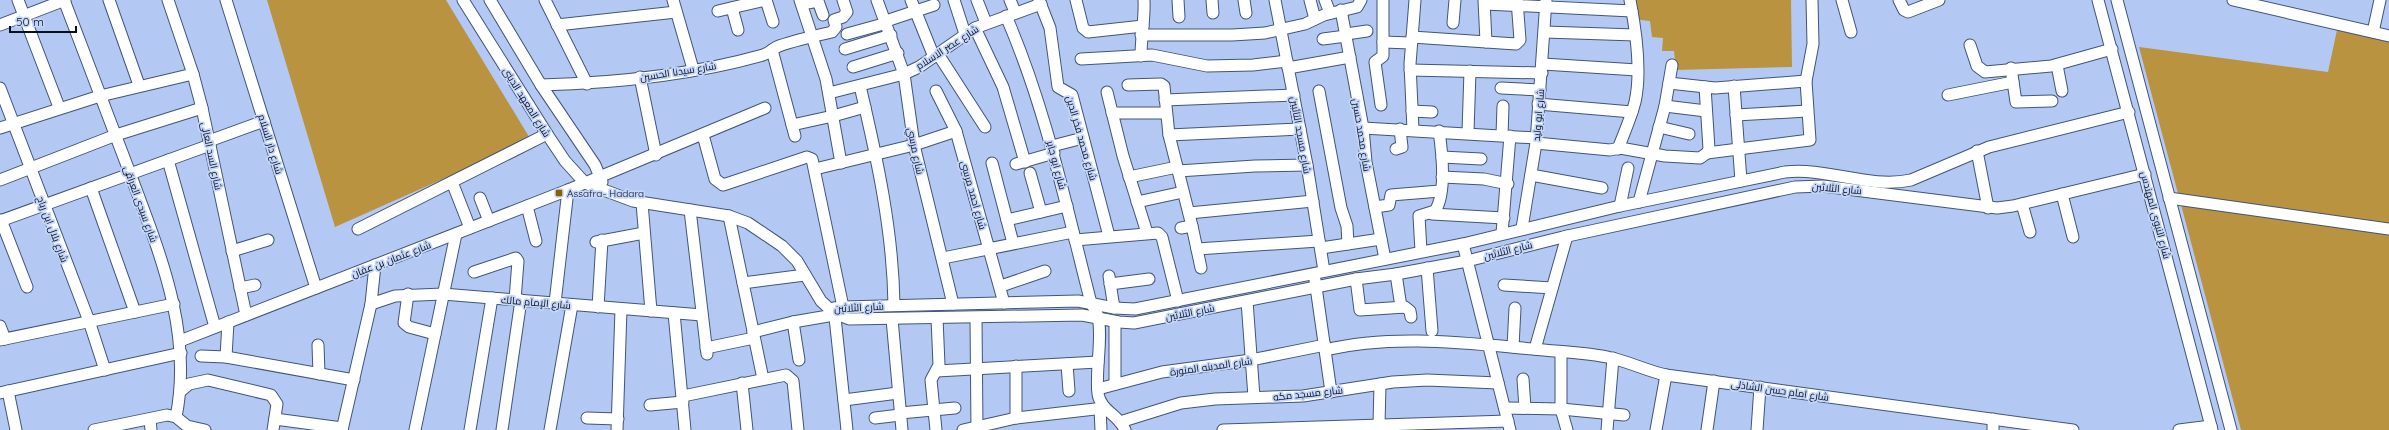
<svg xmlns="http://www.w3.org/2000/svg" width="2389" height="430" viewBox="0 0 2389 430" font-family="Quicksand,Cairo,sans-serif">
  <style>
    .green { fill: #b99340 }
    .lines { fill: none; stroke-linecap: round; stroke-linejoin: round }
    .minor-casing { stroke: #425479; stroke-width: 13 }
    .minor { stroke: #fff; stroke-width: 11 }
    .poi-dot { fill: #876300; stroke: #c4d6f9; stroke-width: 1.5 }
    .labels { text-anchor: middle; stroke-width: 3.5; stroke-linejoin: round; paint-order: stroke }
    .street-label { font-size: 10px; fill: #080f1e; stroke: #c4d6f9 }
    .poi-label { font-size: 10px; fill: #080f1e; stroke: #c4d6f9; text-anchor: start }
  </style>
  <rect width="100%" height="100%" fill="#b3c9f4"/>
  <g class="green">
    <path d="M267 0H446L531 140 335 227Z"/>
    <path d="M1629 0H1791L1792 67 1676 70 1674 51H1662L1663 38 1652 37 1650 21 1632 19Z"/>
    <path d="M2337 30 2389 42V430H2241L2139 47 2328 72Z"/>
  </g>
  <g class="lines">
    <defs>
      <g id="minor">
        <path d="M18 0 59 107"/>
        <path d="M64 0C86 59 109 117 131 176 160 254 193 332 176 417"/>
        <path d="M109 0 139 85"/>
        <path d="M168 0 193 74 202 108 246 315"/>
        <path d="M226 0 316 288"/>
        <path d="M463 0 547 134 565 161 585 183 633 201 729 216 748 223 782 246 797 261 821 301 834 313 849 319 1082 315 1119 322 1134 323 1356 279 1396 274 1467 261 1563 237 1795 187 1823 186 1997 208 2013 206 2145 174"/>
        <path d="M490 0 541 85 595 165 602 182"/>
        <path d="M545 0 587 84"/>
        <path d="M673 0 693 69"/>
        <path d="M766 0 773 22"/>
        <path d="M800 0 826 79 841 163"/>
        <path d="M877 0 904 74 914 145 953 304"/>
        <path d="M911 0 934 57"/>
        <path d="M954 0 965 34"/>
        <path d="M977 0 986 23"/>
        <path d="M1010 0 1015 12"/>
        <path d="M1039 0 1050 28 1058 87 1072 95 1109 236"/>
        <path d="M1076 0 1083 28 1088 32 1143 26"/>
        <path d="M1178 0 1179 17"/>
        <path d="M1212 0 1213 13"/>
        <path d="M1244 0 1246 13"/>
        <path d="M1275 0 1307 165 1324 271"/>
        <path d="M1310 0 1315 19"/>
        <path d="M1325 0 1330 13"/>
        <path d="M1484 0 1486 42"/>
        <path d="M1842 0 1851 32"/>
        <path d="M1899 0 1904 10 1908 12 1939 0"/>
        <path d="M2098 0 2212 430"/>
        <path d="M2117 0 2231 430"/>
        <path d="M2233 0 2389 36"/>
        <path d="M802 4 818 1 823 15"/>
        <path d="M1485 4 1632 11"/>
        <path d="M732 8 738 30"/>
        <path d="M1341 10 1363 128 1366 162 1385 259"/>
        <path d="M718 11 765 0"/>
        <path d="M1006 16C1046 108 1066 206 1091 303 1093 307 1097 312 1098 317 1103 336 1095 372 1098 394 1101 411 1119 415 1125 430"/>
        <path d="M886 21 934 5"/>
        <path d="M1453 23 1455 0"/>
        <path d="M0 25 65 0"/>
        <path d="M557 25 676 12"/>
        <path d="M975 28 1003 87 1025 162"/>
        <path d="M1545 32 1635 35"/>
        <path d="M2373 32 2380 0"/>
        <path d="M847 34 887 23"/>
        <path d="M1346 34 1367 31"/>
        <path d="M1141 35H1232L1265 33 1305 24 1324 15 1357 7 1361 0"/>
        <path d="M1412 37 1516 44 1520 40 1517 0"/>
        <path d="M1323 39 1346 36"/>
        <path d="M1383 42 1411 43"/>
        <path d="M1970 45 1977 66 1985 72 2051 66 2112 49"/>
        <path d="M845 49 891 35"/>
        <path d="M772 50 795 136"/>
        <path d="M938 54 985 127"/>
        <path d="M1141 56C1141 36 1145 19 1144 0"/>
        <path d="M1081 59 1152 55 1207 66 1253 65 1287 61"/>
        <path d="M1543 64 1637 70"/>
        <path d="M2057 65 2062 91"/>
        <path d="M853 67 898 53"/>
        <path d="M1288 68 1350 57"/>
        <path d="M2011 68 2016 102 2052 101"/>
        <path d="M1410 70 1542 73"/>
        <path d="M640 77 656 155"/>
        <path d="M1669 83 1715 88 1806 81"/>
        <path d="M541 85C615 83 692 75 763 55 770 53 773 48 779 46 796 40 814 36 832 32L836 27 834 20 843 17 847 12 843 0"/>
        <path d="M1128 85 1161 84 1164 86 1169 135 1192 226 1201 268"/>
        <path d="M860 86C877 158 893 231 894 305"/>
        <path d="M1734 86 1741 181"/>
        <path d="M0 88 89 321 105 370"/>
        <path d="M1501 88 1540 90"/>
        <path d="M936 91 956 131 1004 303"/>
        <path d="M1319 91 1341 208 1347 226 1348 244"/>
        <path d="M1107 92 1123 156 1147 233"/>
        <path d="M829 93 904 74 919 67 975 28 1041 4"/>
        <path d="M1948 95 2013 82"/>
        <path d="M1165 100 1294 95"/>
        <path d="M1538 104 1632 112"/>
        <path d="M1381 105 1375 62 1383 56V0"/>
        <path d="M1665 106 1706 111"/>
        <path d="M1412 111 1432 112"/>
        <path d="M1112 113H1165"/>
        <path d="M1736 115 1807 111"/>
        <path d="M792 125 833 116 865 107"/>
        <path d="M1659 127 1689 134"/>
        <path d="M0 128 100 96 193 74"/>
        <path d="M1363 128 1536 138"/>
        <path d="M1413 130 1410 64 1415 0"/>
        <path d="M1468 132 1470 71"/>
        <path d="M703 135 715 179 723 185 807 157 812 159 843 307"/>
        <path d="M1169 135 1300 129"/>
        <path d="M1502 135 1503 106"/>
        <path d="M209 141 264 121"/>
        <path d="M1536 143 1610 150 1620 148 1665 156 1700 158 1707 153 1709 149 1705 87"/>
        <path d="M1052 146 1083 138"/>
        <path d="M1396 149 1402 147 1400 129"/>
        <path d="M1618 149C1624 133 1631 118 1635 102 1642 71 1636 31 1630 0"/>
        <path d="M1977 151 1988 208"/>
        <path d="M1707 153 1810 140 1806 81 1813 44 1812 0"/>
        <path d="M1442 157 1481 159"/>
        <path d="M168 160 215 327"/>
        <path d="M992 163 1013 243"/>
        <path d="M1016 164 1054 153"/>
        <path d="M815 169 914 145 956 131"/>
        <path d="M1178 171 1255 166 1307 165"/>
        <path d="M1030 173 1041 212"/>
        <path d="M1531 175 1602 188"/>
        <path d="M1129 177 1177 167"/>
        <path d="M1442 177 1484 179 1508 184"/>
        <path d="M0 180 116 135 202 108"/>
        <path d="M452 182 470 228"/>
        <path d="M91 188 135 312"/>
        <path d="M2062 194 2073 237"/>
        <path d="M480 198 489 221"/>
        <path d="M2169 198 2389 229"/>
        <path d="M1137 202 1183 192"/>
        <path d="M1639 202 1665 106 1672 65"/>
        <path d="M642 203 651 311"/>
        <path d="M2022 204 2030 232"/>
        <path d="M527 206 536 241"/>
        <path d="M1620 206 1628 168"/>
        <path d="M1375 207 1389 205 1391 195 1440 191"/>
        <path d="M690 210 707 354"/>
        <path d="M1189 213 1313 201"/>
        <path d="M1432 214 1504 218"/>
        <path d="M729 216 763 379"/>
        <path d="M1 220 27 287"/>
        <path d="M1007 220 1067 206"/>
        <path d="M0 221 210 145"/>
        <path d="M1181 228 1192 226"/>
        <path d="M1522 228 1536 143 1546 0"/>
        <path d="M358 229 547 134"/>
        <path d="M1502 233 1510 136"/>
        <path d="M1075 240 1158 233 1162 237 1178 301"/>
        <path d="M596 242 644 233"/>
        <path d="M1463 244 1510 430"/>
        <path d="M1321 248 1381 239"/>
        <path d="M1197 249 1319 241"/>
        <path d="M232 251 268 240"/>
        <path d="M1421 251 1419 216 1435 211C1447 193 1442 152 1439 131"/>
        <path d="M943 258 1073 232"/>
        <path d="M1427 268 1432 331"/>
        <path d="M474 272 516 258 518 261 515 300"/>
        <path d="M1396 274 1401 307"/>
        <path d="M1109 276 1114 308"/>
        <path d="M1356 279 1360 310 1405 307 1410 311 1411 317"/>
        <path d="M1315 280 1331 392"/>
        <path d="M743 283 805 275"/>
        <path d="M1110 284 1149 279"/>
        <path d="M1504 285 1552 288"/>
        <path d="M1001 286 1045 271"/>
        <path d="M240 288 255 285"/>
        <path d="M408 294 404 323 409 327 435 334"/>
        <path d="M1247 301 1254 397"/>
        <path d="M555 303 568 190"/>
        <path d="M371 304 395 296 443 294 702 315"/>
        <path d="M598 307 602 240"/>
        <path d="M834 308 847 430"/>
        <path d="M829 309 843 307 1078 301 1114 308 1135 309 1463 244 1620 206 1785 172C1827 167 1869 189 1911 180L1989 147 2129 112"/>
        <path d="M674 313 685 430"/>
        <path d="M976 318 977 430"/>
        <path d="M892 319 902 430"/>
        <path d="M793 322 799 360"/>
        <path d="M0 326 5 339"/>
        <path d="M753 332 793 322 834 315"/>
        <path d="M0 340 174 304"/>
        <path d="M180 341 568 190 765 108"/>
        <path d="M318 345 319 374"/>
        <path d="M1513 347 1515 308"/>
        <path d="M706 348 754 338"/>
        <path d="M1535 349 1567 236"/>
        <path d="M1325 350C1392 334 1465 343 1533 349 1559 352 1586 352 1611 358 1630 362 1647 371 1666 375L2073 430"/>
        <path d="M1561 352V409L1567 430"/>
        <path d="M201 356 226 357 354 380"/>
        <path d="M226 357 228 322"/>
        <path d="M1067 364 1069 391"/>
        <path d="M1016 366V418"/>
        <path d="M937 371 1098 362"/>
        <path d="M1523 379 1525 408"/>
        <path d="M742 383 747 430"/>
        <path d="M1115 384V322"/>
        <path d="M1098 389 1162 372 1251 360 1325 345"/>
        <path d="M182 390 189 384 208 380 271 395 277 404 273 430"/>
        <path d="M8 391 16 430"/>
        <path d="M0 393 181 353"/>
        <path d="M683 396 786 375 793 381 798 430"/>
        <path d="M844 400 898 393"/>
        <path d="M650 405 683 402"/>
        <path d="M1100 408 1101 430"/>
        <path d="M1505 408 1561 409 1624 415"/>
        <path d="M900 413 955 408"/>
        <path d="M587 418 618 419"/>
        <path d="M875 418 900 415"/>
        <path d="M150 419 151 430"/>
        <path d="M275 419 342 428"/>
        <path d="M1120 422 1181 403 1215 399 1303 396 1393 382 1427 380 1498 383"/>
        <path d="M1379 425 1380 384"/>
        <path d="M94 430 167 415 176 417 187 426 205 430"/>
        <path d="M342 430 371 304 375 265"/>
        <path d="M415 430 456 234"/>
        <path d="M470 430 492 298"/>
        <path d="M502 430 521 300"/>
        <path d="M550 430 572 305"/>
        <path d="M617 430 621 309"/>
        <path d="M936 430 931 380 939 365 937 318"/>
        <path d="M963 430 1016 418 1104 408"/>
        <path d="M1223 430 1508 421"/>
        <path d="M1607 430 1613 358"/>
        <path d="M1656 430 1666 375"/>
        <path d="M1707 430 1714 381"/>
        <path d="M1757 430 1760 387"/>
        <path d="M1993 430V419"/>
        <path d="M2179 430 2211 426"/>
      </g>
    </defs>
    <use href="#minor" class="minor-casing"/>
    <use href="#minor" class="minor"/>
  </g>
  <rect class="poi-dot" x="555" y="189" width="8" height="8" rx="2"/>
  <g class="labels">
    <g class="street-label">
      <text transform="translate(947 47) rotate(-33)" y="4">شارع عصر الاسلام</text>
      <text transform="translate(678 71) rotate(-9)" y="4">شارع سيدنا الحسين</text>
      <text transform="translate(527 102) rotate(58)" y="4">شارع المعهد الدينى</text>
      <text transform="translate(1538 115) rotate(-85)" y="4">شارع ابو وليد</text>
      <text transform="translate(1301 135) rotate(80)" y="4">شارع مسجد التائبين</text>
      <text transform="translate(1362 135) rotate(81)" y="4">شارع محمد حسين</text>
      <text transform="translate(1082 138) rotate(74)" y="4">شارع محمد فخر الدين</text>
      <text transform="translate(271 144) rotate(73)" y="4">شارع دار السلام</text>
      <text transform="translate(916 151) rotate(78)" y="4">شارع مرسي</text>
      <text transform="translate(212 156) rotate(78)" y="4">شارع السد العالى</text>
      <text transform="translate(1057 165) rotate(75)" y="4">شارع ابو جابر</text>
      <text transform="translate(1837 188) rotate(5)" y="4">شارع الثلاثين</text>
      <text transform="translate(974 195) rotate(74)" y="4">شارع احمد مرسى</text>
      <text transform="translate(141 204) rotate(70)" y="4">شارع سيدى العراقى</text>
      <text transform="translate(2156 215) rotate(75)" y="4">شارع النبوى المهندس</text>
      <text transform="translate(53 229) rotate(69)" y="4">شارع بلال ابن رباح</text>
      <text transform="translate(1508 250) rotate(-14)" y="4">شارع الثلاثين</text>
      <text transform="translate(391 259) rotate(-21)" y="4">شارع عثمان بن عفان</text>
      <text transform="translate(536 302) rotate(5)" y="4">شارع الإمام مالك</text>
      <text transform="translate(859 307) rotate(-3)" y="4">شارع الثلاثين</text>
      <text transform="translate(1190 312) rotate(-11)" y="4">شارع الثلاثين</text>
      <text transform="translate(1211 366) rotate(-8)" y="4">شارع المدينه المنورة</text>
      <text transform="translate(1780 390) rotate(8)" y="4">شارع امام حسن الشاذلى</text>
      <text transform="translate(1308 393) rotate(-6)" y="4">شارع مسجد مكه</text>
    </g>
    <g class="poi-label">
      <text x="567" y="197">Assafra- Hadara</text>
    </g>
  </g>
  <path d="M10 26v6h66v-6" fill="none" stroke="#080f1e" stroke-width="2"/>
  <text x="16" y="26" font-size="12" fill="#080f1e" stroke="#c4d6f9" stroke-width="3" paint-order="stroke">50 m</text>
</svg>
